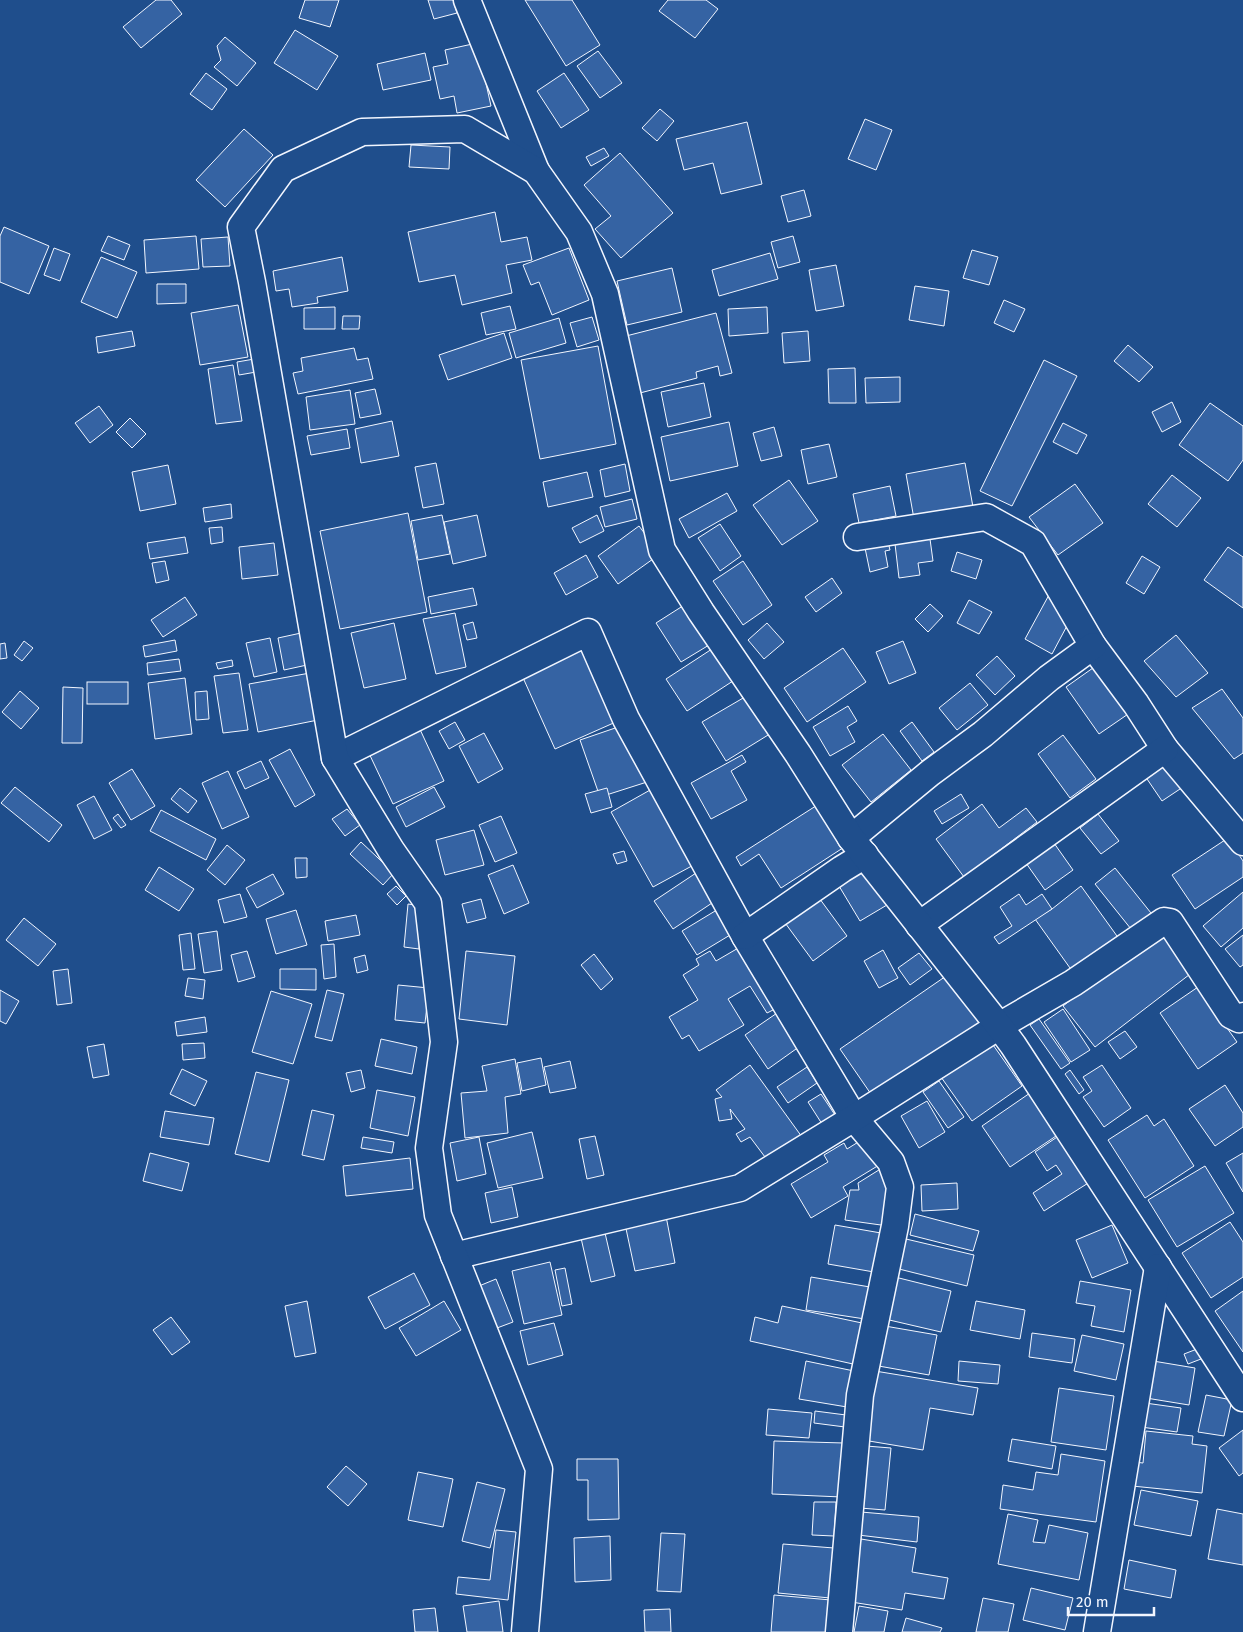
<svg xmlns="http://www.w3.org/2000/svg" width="1243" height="1632" viewBox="0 0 1243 1632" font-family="'Fira Sans',sans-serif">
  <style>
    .building { fill: #3563a3; stroke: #f2f6ff }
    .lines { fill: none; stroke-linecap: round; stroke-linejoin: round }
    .street-casing { stroke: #f2f6ff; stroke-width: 29 }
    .street { stroke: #1f4e8c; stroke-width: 26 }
  </style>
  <rect width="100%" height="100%" fill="#1f4e8c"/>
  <g class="building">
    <path d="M156 0H171L182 14 141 48 123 27Z"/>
    <path d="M305 0H339L330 27 299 18Z"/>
    <path d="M428 0H453L457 13 434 19Z"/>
    <path d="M525 0H572L600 45 566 66Z"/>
    <path d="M668 0H706L718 9 695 38 659 11Z"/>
    <path d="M295 30 338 56 317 90 274 63Z"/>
    <path d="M225 37 256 63 237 86 214 67 221 60 217 46Z"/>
    <path d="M477 43 491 106 457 113 454 96 440 99 433 67 448 64 445 50Z"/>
    <path d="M598 51 622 83 600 98 577 66Z"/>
    <path d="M425 53 431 80 383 90 377 64Z"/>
    <path d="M206 73 227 89 212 110 190 94Z"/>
    <path d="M564 73 589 110 561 128 537 91Z"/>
    <path d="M660 109 674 121 657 141 642 128Z"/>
    <path d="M865 119 892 130 876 170 848 159Z"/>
    <path d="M747 122 762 184 721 194 713 163 684 170 676 139Z"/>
    <path d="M244 129 273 155 225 207 196 180Z"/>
    <path d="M411 145 450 147 449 169 409 167Z"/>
    <path d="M604 148 609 156 591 166 586 157Z"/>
    <path d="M620 153 673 213 621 258 595 229 611 216 584 185Z"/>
    <path d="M804 190 811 216 788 222 781 196Z"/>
    <path d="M495 212 501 242 527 237 532 260 506 265 512 293 462 305 455 275 419 282 408 232Z"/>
    <path d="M4 227 49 246 29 294 0 282V236Z"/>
    <path d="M108 236 130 245 124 260 101 251Z"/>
    <path d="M196 236 199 269 146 273 144 240Z"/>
    <path d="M793 236 800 262 778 268 771 242Z"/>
    <path d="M228 237 230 266 203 267 201 239Z"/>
    <path d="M54 248 70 254 60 281 44 275Z"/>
    <path d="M569 248 589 300 552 315 539 282 531 285 523 265Z"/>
    <path d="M972 250 998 257 989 285 963 278Z"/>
    <path d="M770 253 778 279 719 296 712 270Z"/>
    <path d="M101 257 137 272 117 318 81 302Z"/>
    <path d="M342 257 348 291 317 297 318 303 292 307 289 289 276 291 273 271Z"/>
    <path d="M836 265 844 306 816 311 809 270Z"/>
    <path d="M672 268 682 312 627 325 617 281Z"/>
    <path d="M157 284H186V303L157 304Z"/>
    <path d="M915 286 949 291 944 326 909 320Z"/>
    <path d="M1004 300 1025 309 1014 332 994 323Z"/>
    <path d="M238 305 248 357 200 365 191 313Z"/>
    <path d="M510 306 516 329 486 335 481 313Z"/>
    <path d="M335 307V329H304V308Z"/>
    <path d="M767 307 768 333 729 336 728 309Z"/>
    <path d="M716 313 732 373 720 376 718 366 696 372 697 378 640 393 626 336Z"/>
    <path d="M343 316H360L359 329H342Z"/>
    <path d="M592 317 599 340 577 347 570 323Z"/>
    <path d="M559 318 566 343 516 358 509 333Z"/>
    <path d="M132 331 135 346 98 353 96 337Z"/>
    <path d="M808 331 810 361 784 363 782 333Z"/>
    <path d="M504 333 512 358 448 380 439 355Z"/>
    <path d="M1128 345 1153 367 1139 382 1114 361Z"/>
    <path d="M598 346 616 444 540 459 521 360Z"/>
    <path d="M354 348 357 360 368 358 373 379 298 394 293 373 303 371 301 358Z"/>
    <path d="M260 358 262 371 239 375 237 362Z"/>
    <path d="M1044 360 1077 376 1012 506 980 491Z"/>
    <path d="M233 365 242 421 216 424 208 369Z"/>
    <path d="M855 368 856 403H829L828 369Z"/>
    <path d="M900 377V402L866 403 865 378Z"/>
    <path d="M704 383 711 417 668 427 661 392Z"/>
    <path d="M375 389 381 414 360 418 355 393Z"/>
    <path d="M350 390 355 424 310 430 306 397Z"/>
    <path d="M1172 402 1181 422 1162 432 1152 412Z"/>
    <path d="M1210 403 1243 426V460L1228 481 1179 445Z"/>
    <path d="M99 406 113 425 90 443 75 423Z"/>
    <path d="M130 418 146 434 132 448 116 432Z"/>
    <path d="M392 421 399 456 361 463 355 429Z"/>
    <path d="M729 422 738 466 670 481 661 437Z"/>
    <path d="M1063 423 1087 435 1077 454 1053 442Z"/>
    <path d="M774 427 782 456 761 461 753 433Z"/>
    <path d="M347 429 350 448 311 455 307 436Z"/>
    <path d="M829 444 837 477 808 484 801 450Z"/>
    <path d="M436 463 444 504 423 508 415 467Z"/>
    <path d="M965 463 973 507 914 519 906 474Z"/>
    <path d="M625 464 630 491 605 497 600 470Z"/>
    <path d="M168 465 176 504 140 511 132 472Z"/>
    <path d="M587 472 593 497 548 507 543 482Z"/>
    <path d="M1172 475 1201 498 1177 527 1148 504Z"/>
    <path d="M789 480 818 521 782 545 753 505Z"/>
    <path d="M1075 484 1103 523 1058 555 1029 517Z"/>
    <path d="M890 486 896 516 859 523 853 494Z"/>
    <path d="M727 493 737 511 689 538 679 519Z"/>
    <path d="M632 499 637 519 605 527 600 507Z"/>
    <path d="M231 504 232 518 205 522 203 508Z"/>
    <path d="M408 513 427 612 340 629 320 531Z"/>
    <path d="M442 515 450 554 418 560 411 521Z"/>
    <path d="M477 515 486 556 453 564 444 522Z"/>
    <path d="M597 515 604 531 580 543 572 528Z"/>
    <path d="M720 524 741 556 720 571 698 538Z"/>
    <path d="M639 526 660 554 618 584 598 556Z"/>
    <path d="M222 527 223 542 211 544 209 528Z"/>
    <path d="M185 537 188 553 150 559 147 543Z"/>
    <path d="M930 539 933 561 918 563 920 575 899 578 895 544Z"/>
    <path d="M888 542 890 550 885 551 888 567 870 572 865 548Z"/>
    <path d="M274 543 278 575 242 579 239 547Z"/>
    <path d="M1228 547 1243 557V608L1204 580Z"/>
    <path d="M957 552 982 560 976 579 951 571Z"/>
    <path d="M586 555 598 577 566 595 554 573Z"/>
    <path d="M1142 556 1160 567 1144 594 1126 583Z"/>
    <path d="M165 561 169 580 156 583 152 563Z"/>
    <path d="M743 561 772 605 743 625 713 581Z"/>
    <path d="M832 578 842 593 816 612 805 597Z"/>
    <path d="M473 588 477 605 431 614 428 597Z"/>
    <path d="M1050 593 1069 622 1052 654 1025 639Z"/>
    <path d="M185 597 197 615 163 637 151 620Z"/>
    <path d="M969 600 992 612 979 634 957 623Z"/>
    <path d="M689 602 714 642 681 662 656 623Z"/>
    <path d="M930 604 943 616 928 632 915 619Z"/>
    <path d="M455 613 466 667 436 674 423 619Z"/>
    <path d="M473 622 477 638 467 640 463 625Z"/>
    <path d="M394 623 406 679 364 688 351 633Z"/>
    <path d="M767 623 784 642 764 659 748 640Z"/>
    <path d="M301 633 307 665 284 670 278 638Z"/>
    <path d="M1176 635 1208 673 1176 697 1144 661Z"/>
    <path d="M270 638 277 672 254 677 246 643Z"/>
    <path d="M175 640 177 651 145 657 143 646Z"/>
    <path d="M24 641 33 648 22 661 14 655Z"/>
    <path d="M903 641 916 673 889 684 876 652Z"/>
    <path d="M5 643 7 658 0 659V644Z"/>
    <path d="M584 643 618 721 555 749 520 671Z"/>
    <path d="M715 647 736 679 687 711 666 679Z"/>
    <path d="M843 648 866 682 807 722 784 688Z"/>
    <path d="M997 656 1015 676 995 695 976 675Z"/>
    <path d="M179 659 181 671 148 675 147 663Z"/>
    <path d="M232 660 233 666 218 669 216 663Z"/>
    <path d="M1100 663 1134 710 1099 734 1066 687Z"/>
    <path d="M239 673 248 730 223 733 214 676Z"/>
    <path d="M310 673 318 720 258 732 249 684Z"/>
    <path d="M185 678 192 734 155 739 148 683Z"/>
    <rect x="87" y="682" width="41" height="22"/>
    <path d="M970 683 988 705 957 730 939 708Z"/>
    <path d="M63 687 83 688 82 743H62Z"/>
    <path d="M1222 689 1243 718V753L1234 759 1192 708Z"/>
    <path d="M20 691 39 708 21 729 2 712Z"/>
    <path d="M207 691 209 719 196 720 195 692Z"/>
    <path d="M750 694 773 732 726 761 702 722Z"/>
    <path d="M848 706 857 721 847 727 855 742 830 756 813 727Z"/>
    <path d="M455 722 465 740 449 749 439 731Z"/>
    <path d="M912 722 934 752 922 761 900 731Z"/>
    <path d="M417 723 444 781 393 804 366 747Z"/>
    <path d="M627 724 647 782 600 797 580 740Z"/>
    <path d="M484 733 503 769 478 783 459 746Z"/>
    <path d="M883 734 911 770 871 802 842 765Z"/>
    <path d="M1063 735 1096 779 1070 798 1038 754Z"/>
    <path d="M290 749 315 795 295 807 269 760Z"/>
    <path d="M742 755 746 762 731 771 747 800 711 819 691 783Z"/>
    <path d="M1168 760 1186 785 1162 801 1145 776Z"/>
    <path d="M261 761 269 778 245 789 237 772Z"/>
    <path d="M132 769 155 806 131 820 109 783Z"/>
    <path d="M228 771 249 817 222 829 202 783Z"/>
    <path d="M659 785 701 861 653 887 611 812Z"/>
    <path d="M15 787 62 825 49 842 1 803Z"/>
    <path d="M434 787 445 807 406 827 396 807Z"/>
    <path d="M180 788 197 801 188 813 171 799Z"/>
    <path d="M607 788 612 807 591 813 585 794Z"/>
    <path d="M961 794 969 808 942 824 934 811Z"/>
    <path d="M94 796 112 830 94 839 77 805Z"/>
    <path d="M822 802 849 844 781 888 759 854 741 866 736 857Z"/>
    <path d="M982 804 999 828 1026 808 1037 822 964 877 936 839Z"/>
    <path d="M347 809 360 825 345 836 332 819Z"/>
    <path d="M161 810 216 839 206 860 150 831Z"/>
    <path d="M118 814 126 825 121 828 113 818Z"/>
    <path d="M1098 814 1119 841 1101 854 1080 828Z"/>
    <path d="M501 816 517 853 495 862 479 825Z"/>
    <path d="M474 830 484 865 445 875 436 840Z"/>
    <path d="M1049 836 1073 870 1045 890 1021 856Z"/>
    <path d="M1228 838 1243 861V877L1195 909 1172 875Z"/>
    <path d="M361 842 394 873 383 885 350 854Z"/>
    <path d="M227 845 245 860 225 885 207 870Z"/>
    <path d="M624 851 627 861 617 864 613 854Z"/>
    <path d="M295 858H307V877L296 878Z"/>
    <path d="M868 862 892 902 860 921 836 881Z"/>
    <path d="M513 865 529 903 504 914 488 875Z"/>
    <path d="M159 867 194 889 179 911 145 890Z"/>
    <path d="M1115 868 1151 913 1131 929 1095 884Z"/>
    <path d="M696 873 715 901 673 929 654 901Z"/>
    <path d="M273 874 284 894 257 908 246 888Z"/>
    <path d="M396 886 406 896 397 905 387 894Z"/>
    <path d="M1081 886 1122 943 1075 975 1035 919 1052 909Z"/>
    <path d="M814 891 847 936 813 961 780 916Z"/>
    <path d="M1243 892V928L1221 947 1203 926Z"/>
    <path d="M240 894 247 917 224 923 218 900Z"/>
    <path d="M1019 894 1026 905 1042 894 1052 909 999 944 994 937 1012 926 1000 907Z"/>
    <path d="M481 899 486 918 467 923 462 904Z"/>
    <path d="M408 904 423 906 419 949 404 947Z"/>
    <path d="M725 905 740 929 697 955 682 931Z"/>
    <path d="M296 910 307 945 276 954 266 919Z"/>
    <path d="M356 915 360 935 328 941 325 921Z"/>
    <path d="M24 918 56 944 38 966 6 940Z"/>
    <path d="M1166 927 1198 968 1095 1047 1063 1006Z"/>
    <path d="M217 931 222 970 204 973 198 934Z"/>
    <path d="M191 933 195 969 183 970 179 935Z"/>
    <path d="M1243 935V965L1240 967 1225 949Z"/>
    <path d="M334 944 336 977 324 979 321 945Z"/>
    <path d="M740 947 777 1008 767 1013 750 986 728 999 744 1025 699 1051 689 1035 682 1039 669 1017 698 1000 683 975 699 965 696 959 710 951 716 961Z"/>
    <path d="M883 950 898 978 879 988 864 961Z"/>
    <path d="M247 951 255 977 238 982 231 955Z"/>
    <path d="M466 951 515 956 507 1025 459 1019Z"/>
    <path d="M919 953 932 969 910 985 898 968Z"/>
    <path d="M594 954 613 979 601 990 581 965Z"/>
    <path d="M365 955 368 970 357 973 354 958Z"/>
    <path d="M68 969 72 1003 57 1005 53 971Z"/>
    <path d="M280 969H316V990L280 989Z"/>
    <path d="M949 974 982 1021 873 1097 840 1049Z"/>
    <path d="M188 978 205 980 203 999 185 996Z"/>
    <path d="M398 985 429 988 425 1023 395 1020Z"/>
    <path d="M1198 987 1237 1042 1198 1069 1160 1013Z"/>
    <path d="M0 990 19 1001 6 1024 0 1021Z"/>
    <path d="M327 990 344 994 332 1041 315 1037Z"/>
    <path d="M271 991 312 1004 293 1064 252 1052Z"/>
    <path d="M1063 1009 1090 1050 1071 1062 1044 1022Z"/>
    <path d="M780 1011 803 1044 768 1069 745 1035Z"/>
    <path d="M205 1017 207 1032 177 1036 175 1022Z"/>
    <path d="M1039 1019 1070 1063 1061 1069 1030 1025Z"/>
    <path d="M1125 1031 1137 1047 1120 1059 1108 1042Z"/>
    <path d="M381 1039 417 1047 412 1074 375 1066Z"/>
    <path d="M991 1042 1022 1086 972 1121 941 1077Z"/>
    <path d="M204 1043 205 1058 183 1060 182 1044Z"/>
    <path d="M104 1044 109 1075 93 1078 87 1047Z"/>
    <path d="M541 1058 546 1085 522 1091 517 1063Z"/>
    <path d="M515 1059 521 1094 505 1097 508 1133 465 1138 461 1093 487 1091 482 1066Z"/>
    <path d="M570 1061 576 1088 550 1093 544 1067Z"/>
    <path d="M750 1065 802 1137 768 1161 750 1137 741 1142 736 1134 745 1129 730 1109 732 1119 719 1121 715 1099 722 1097 716 1090Z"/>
    <path d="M1102 1065 1131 1108 1104 1127 1083 1097 1092 1091 1083 1077Z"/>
    <path d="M807 1067 817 1083 788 1103 777 1087Z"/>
    <path d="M182 1069 207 1081 195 1106 170 1094Z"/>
    <path d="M361 1070 365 1088 351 1092 346 1073Z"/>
    <path d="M1070 1070 1084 1090 1079 1094 1065 1074Z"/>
    <path d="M256 1072 289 1080 269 1162 235 1154Z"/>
    <path d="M939 1081 964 1117 948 1128 923 1092Z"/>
    <path d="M1225 1085 1243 1113V1127L1215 1146 1189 1109Z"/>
    <path d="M377 1090 415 1097 408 1136 370 1128Z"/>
    <path d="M1030 1093 1059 1134 1010 1167 982 1126Z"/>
    <path d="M821 1094 837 1118 824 1127 808 1102Z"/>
    <path d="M927 1101 945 1132 919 1148 901 1116Z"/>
    <path d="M312 1110 334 1115 324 1160 302 1155Z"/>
    <path d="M165 1111 214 1118 209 1145 160 1137Z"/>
    <path d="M1147 1115 1154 1126 1164 1119 1194 1166 1145 1198 1108 1140Z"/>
    <path d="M532 1132 543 1178 498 1188 487 1143Z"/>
    <path d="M1063 1133 1093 1180 1044 1211 1033 1193 1062 1174 1056 1165 1047 1171 1035 1152Z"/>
    <path d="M595 1136 604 1175 587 1179 579 1139Z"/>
    <path d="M868 1136 884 1162 843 1187 848 1196 811 1218 791 1184 828 1162 824 1155 844 1143 847 1149Z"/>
    <path d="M363 1137 394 1142 392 1153 361 1148Z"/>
    <path d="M479 1137 486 1174 457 1181 450 1143Z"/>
    <path d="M150 1153 189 1163 182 1191 143 1181Z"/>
    <path d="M1243 1153V1192L1226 1163Z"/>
    <path d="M410 1158 413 1189 346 1196 343 1166Z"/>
    <path d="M1205 1166 1234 1213 1177 1247 1148 1200Z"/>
    <path d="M882 1168 894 1180 888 1226 845 1220 850 1190H859L858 1183Z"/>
    <path d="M957 1183 958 1209 922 1211 921 1185Z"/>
    <path d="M512 1187 518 1217 491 1223 485 1193Z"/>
    <path d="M915 1214 979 1231 973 1251 910 1235Z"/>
    <path d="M666 1216 675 1263 635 1271 625 1224Z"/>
    <path d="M1230 1222 1243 1242V1277L1211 1298 1182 1253Z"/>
    <path d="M835 1225 881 1233 874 1272 828 1264Z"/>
    <path d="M1112 1225 1128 1263 1092 1278 1076 1240Z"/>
    <path d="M605 1233 615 1276 591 1282 581 1238Z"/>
    <path d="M906 1239 974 1255 967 1286 899 1269Z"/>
    <path d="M550 1262 562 1315 524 1324 512 1271Z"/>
    <path d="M565 1268 572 1304 562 1306 555 1270Z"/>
    <path d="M414 1273 430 1305 385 1329 368 1297Z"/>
    <path d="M811 1277 870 1287 865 1319 806 1310Z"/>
    <path d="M895 1277 951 1291 941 1332 885 1319Z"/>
    <path d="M496 1279 513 1322 497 1328 479 1286Z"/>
    <path d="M1080 1281 1131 1290 1124 1332 1091 1326 1095 1306 1076 1303Z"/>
    <path d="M1243 1291V1352L1215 1311Z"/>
    <path d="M307 1301 316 1353 295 1357 285 1306Z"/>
    <path d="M444 1301 461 1330 416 1356 399 1328Z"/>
    <path d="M976 1301 1025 1310 1020 1339 970 1330Z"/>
    <path d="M782 1306 862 1323 853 1364 750 1341 755 1317 778 1323Z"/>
    <path d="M171 1317 190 1342 172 1355 153 1330Z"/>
    <path d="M554 1323 563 1355 528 1365 520 1331Z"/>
    <path d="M879 1325 937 1335 929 1375 873 1365Z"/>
    <path d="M1032 1333 1075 1339 1072 1363 1029 1357Z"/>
    <path d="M1082 1335 1124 1344 1116 1380 1074 1371Z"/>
    <path d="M1197 1349 1201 1359 1188 1364 1184 1354Z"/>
    <path d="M806 1361 854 1371 847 1407 799 1399Z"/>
    <path d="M959 1361 1000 1365 998 1384 958 1381Z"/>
    <path d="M1153 1361 1195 1368 1189 1405 1146 1398Z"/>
    <path d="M875 1371 978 1388 973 1415 930 1408 923 1450 863 1440Z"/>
    <path d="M1059 1388 1114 1396 1106 1450 1051 1442Z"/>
    <path d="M1206 1395 1232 1400 1224 1436 1198 1432Z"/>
    <path d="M1145 1403 1181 1408 1177 1432 1141 1427Z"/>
    <path d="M768 1409 812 1413 809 1438 766 1435Z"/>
    <path d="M815 1411 846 1415 845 1427 814 1423Z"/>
    <path d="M1243 1430V1473L1239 1476 1219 1448Z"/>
    <path d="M1146 1431 1193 1436 1192 1444 1207 1446 1202 1493 1132 1486 1135 1462 1143 1463Z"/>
    <path d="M1012 1439 1056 1446 1052 1469 1008 1461Z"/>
    <path d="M774 1441 844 1443 842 1497 772 1494Z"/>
    <path d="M866 1446 891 1448 885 1510 860 1508Z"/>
    <path d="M1061 1454 1105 1461 1096 1522 1000 1509 1003 1485 1033 1490 1036 1472 1058 1475Z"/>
    <path d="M577 1459H618L619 1519 588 1520V1480H577Z"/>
    <path d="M346 1466 367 1484 348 1506 327 1487Z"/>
    <path d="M418 1472 453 1479 443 1527 408 1520Z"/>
    <path d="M477 1482 505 1489 490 1548 462 1541Z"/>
    <path d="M1141 1490 1198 1501 1191 1536 1134 1525Z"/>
    <path d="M814 1502H836L834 1536 812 1535Z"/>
    <path d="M1217 1509 1243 1514V1565L1208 1559Z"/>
    <path d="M861 1512 919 1517 917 1542 858 1535Z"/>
    <path d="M1008 1514 1038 1520 1033 1542 1045 1543 1049 1525 1088 1533 1079 1580 998 1564Z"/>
    <path d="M496 1530 516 1532 508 1600 456 1594 458 1577 490 1580Z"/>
    <path d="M661 1533 685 1534 681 1592 657 1591Z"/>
    <path d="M610 1536 611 1580 575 1582 574 1538Z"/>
    <path d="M861 1539 916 1548 912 1572 948 1578 944 1599 905 1593 902 1610 851 1602Z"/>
    <path d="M783 1544 834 1548 830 1598 778 1593Z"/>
    <path d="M1129 1560 1176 1570 1171 1598 1124 1589Z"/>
    <path d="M1031 1588 1073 1598 1065 1630 1023 1620Z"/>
    <path d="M774 1595 831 1600 828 1632H771Z"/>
    <path d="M983 1598 1014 1604 1008 1632H976Z"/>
    <path d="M499 1601 503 1632H467L463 1606Z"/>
    <path d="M859 1606 888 1611 884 1632H854Z"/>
    <path d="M435 1608 438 1632H415L413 1610Z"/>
    <path d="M670 1609 671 1632H645L644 1610Z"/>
    <path d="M906 1618 942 1628 940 1632H902Z"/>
  </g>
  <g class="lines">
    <defs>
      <g id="street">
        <path d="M467 0 536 171"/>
        <path d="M857 537 986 517 1033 543 1093 646 1136 704 1165 749 1243 842"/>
        <path d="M335 758 588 632 626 719 745 936 854 1118 891 1162 900 1187 895 1226 860 1395 839 1632"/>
        <path d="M851 838 930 773 983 734 1049 678 1093 646"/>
        <path d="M919 925 1165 749"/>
        <path d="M745 936 842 869 865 855"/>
        <path d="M454 1256 740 1188 854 1118 999 1026 1073 983 1164 921 1170 922 1231 1015 1239 1019 1243 1016"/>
        <path d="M525 1632 539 1469 438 1215 429 1148 444 1042 428 903 391 850 335 758 252 282 241 227 283 169 362 132 465 129 536 171 579 232 605 294 662 550 701 612 798 754 851 838 999 1026 1013 1045 1243 1398"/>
        <path d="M1097 1632 1158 1267"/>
      </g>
    </defs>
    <use href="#street" class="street-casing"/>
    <use href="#street" class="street"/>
  </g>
  <path d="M1068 1607v8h86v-8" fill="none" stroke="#f2f6ff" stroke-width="2.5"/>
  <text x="1076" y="1607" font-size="15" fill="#f2f6ff" stroke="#1f4e8c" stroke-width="4" paint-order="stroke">20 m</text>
</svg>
